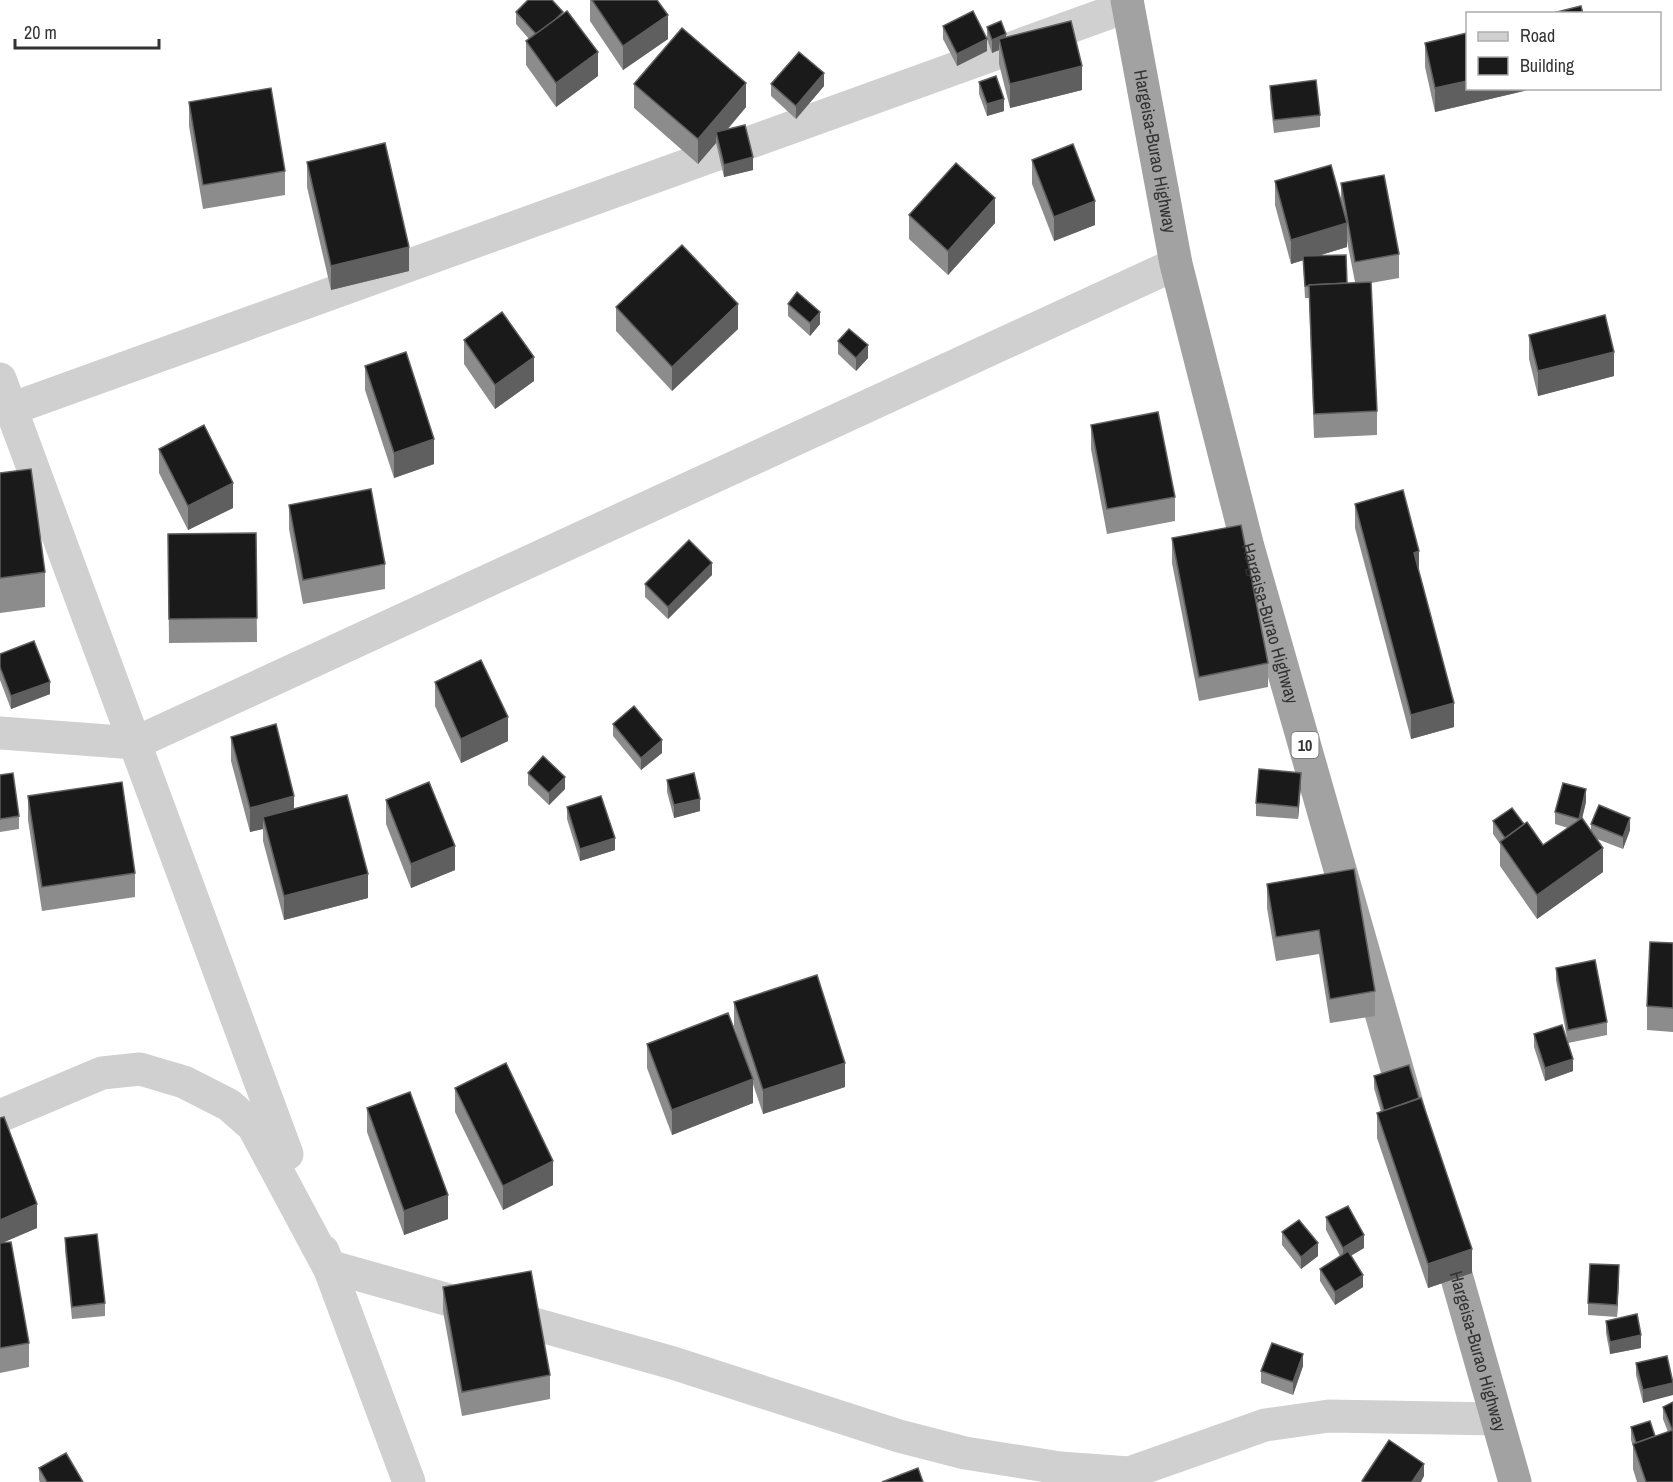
<svg xmlns="http://www.w3.org/2000/svg" width="1673" height="1482" viewBox="0 0 1673 1482" font-family="'Archivo Narrow',sans-serif">
  <style>
    .lines { fill: none; stroke-linecap: round; stroke-linejoin: round }
    .minor { stroke: #d0d0d0; stroke-width: 33 }
    .trunk { stroke: #a2a2a2; stroke-width: 33 }
    .wall { fill: #8c8c8c; fill-rule: evenodd }
    .shaded-wall { fill: #5f5f5f }
    .building { fill: #1a1a1a; stroke: #5f5f5f; stroke-width: 1.5 }
    .labels { text-anchor: middle; stroke-width: 6; stroke-linejoin: round; paint-order: stroke }
    .shield { fill: #fff; stroke: #707070; stroke-width: 1.5 }
    .shield-label { font-size: 16px; font-weight: bold; fill: #333 }
    .street-label { font-size: 18px; fill: #333; stroke: #fff }
  </style>
  <rect width="100%" height="100%" fill="#fff"/>
  <g class="lines">
    <g class="minor">
      <path d="M0 379 287 1154"/>
      <path d="M11 409 1128 6"/>
      <path d="M0 733 135 743 1176 264"/>
      <path d="M0 1116 102 1073 140 1069 184 1082 229 1105 253 1126 328 1266 673 1363 899 1436 965 1453 1060 1468 1129 1473"/>
      <path d="M323 1251 409 1482"/>
      <path d="M1118 1482 1129 1473 1265 1425 1329 1416 1497 1419"/>
    </g>
    <g class="trunk">
      <path id="s1" d="M1127 0 1176 264 1248 547 1409 1111"/>
      <path id="s2" d="M1445 1236 1515 1482"/>
    </g>
  </g>
  <g class="wall">
    <path d="M590 0H657L668 39 623 70 590 21Z"/>
    <path d="M516 12 563 14 598 76 556 107 526 65V41L529 39 516 24Z"/>
    <path d="M943 26 987 51 957 66 943 39Z"/>
    <path d="M987 27 1006 38 1082 90 1010 108 999 64V50L992 53 987 39Z"/>
    <path d="M1425 43 1467 88H1536L1435 112 1425 67Z"/>
    <path d="M979 82 1004 111 987 116 979 94Z"/>
    <path d="M634 84 746 107 728 129 753 170 724 177 716 143 698 164 634 108Z"/>
    <path d="M771 84 824 86 796 119 771 96Z"/>
    <path d="M1270 86 1320 115V127L1274 133 1270 99Z"/>
    <path d="M189 102 285 171V195L203 209 189 126Z"/>
    <path d="M1032 160 1095 225 1054 241 1032 184Z"/>
    <path d="M307 162 409 271 331 290 307 187Z"/>
    <path d="M1275 181 1341 201V183L1399 254V278L1371 283 1377 411V435L1314 438 1309 298H1305L1303 260 1291 264 1275 205ZM1347 241 1355 282 1347 283 1318 256 1347 247Z"/>
    <path d="M909 215 995 223 948 275 909 239Z"/>
    <path d="M788 304 820 324 810 336 788 316Z"/>
    <path d="M616 307 738 329 672 391 616 331Z"/>
    <path d="M1529 335 1614 376 1538 396 1529 359Z"/>
    <path d="M464 340 534 381 495 409 464 364Z"/>
    <path d="M838 341 868 358 856 371 838 354Z"/>
    <path d="M365 366 434 464 394 478 365 390Z"/>
    <path d="M1091 425 1175 497V521L1107 534 1091 449Z"/>
    <path d="M159 449 233 508 188 530 159 473Z"/>
    <path d="M0 473 45 572V607L0 613Z"/>
    <path d="M1355 504 1454 727 1411 739 1355 528Z"/>
    <path d="M289 505 385 564V589L303 604 289 529Z"/>
    <path d="M256 533 257 642 169 643 168 534Z"/>
    <path d="M1172 538 1268 663V687L1199 701 1172 563Z"/>
    <path d="M712 575 668 619 645 597V584Z"/>
    <path d="M0 654 50 694 11 709 0 680Z"/>
    <path d="M435 682 508 741 461 763 435 706Z"/>
    <path d="M613 724 662 753 641 770 613 736Z"/>
    <path d="M231 737 294 809 368 898 284 920 263 841V829L250 832 231 761Z"/>
    <path d="M528 773 565 789 549 805 528 785Z"/>
    <path d="M0 775 19 816V829L0 832Z"/>
    <path d="M667 780 700 811 674 818 667 792Z"/>
    <path d="M1301 786 1298 819 1256 816V803Z"/>
    <path d="M28 796 135 873V897L42 911 28 820Z"/>
    <path d="M386 800 455 870 411 888 386 824Z"/>
    <path d="M1586 802 1582 818 1591 831V824L1630 830 1623 849 1597 839 1603 872 1537 919 1500 866V844L1493 834V821L1524 824 1543 845 1568 828 1555 824V812Z"/>
    <path d="M567 807 615 850 580 861 567 819Z"/>
    <path d="M1354 869 1375 991V1016L1330 1023 1319 954 1276 961 1267 908V884Z"/>
    <path d="M1673 943V1032L1647 1030V1006Z"/>
    <path d="M1556 968 1607 1022V1035L1568 1043 1556 980Z"/>
    <path d="M734 1002 845 1087 763 1114 753 1084V1103L672 1135 647 1068V1044L742 1050 734 1026Z"/>
    <path d="M1534 1034 1573 1071 1545 1081 1534 1047Z"/>
    <path d="M1374 1076 1472 1273 1428 1288 1377 1138V1113L1381 1112 1374 1088Z"/>
    <path d="M455 1088 553 1185 503 1210 455 1112Z"/>
    <path d="M367 1108 448 1219 404 1235 367 1132Z"/>
    <path d="M0 1118 37 1228 1 1243 29 1343V1367L0 1373Z"/>
    <path d="M1326 1217 1364 1248 1351 1256 1363 1287 1335 1305 1320 1281V1269L1340 1256 1326 1230Z"/>
    <path d="M1282 1232 1318 1256 1301 1269 1282 1245Z"/>
    <path d="M65 1238 105 1303V1316L72 1319 65 1250Z"/>
    <path d="M1619 1278 1617 1317 1588 1315V1303Z"/>
    <path d="M443 1287 550 1375V1399L462 1416 443 1311Z"/>
    <path d="M1606 1321 1641 1348 1610 1354 1606 1333Z"/>
    <path d="M1636 1363 1673 1381 1643 1403 1636 1375Z"/>
    <path d="M1303 1366 1293 1395 1261 1383V1371Z"/>
    <path d="M1673 1402V1482H1637L1633 1469V1446L1631 1440V1427L1655 1436 1668 1432 1663 1419V1407Z"/>
    <path d="M39 1468 83 1482H40L39 1480Z"/>
  </g>
  <g class="shaded-wall">
    <path d="M668 15V39L623 70V46Z"/>
    <path d="M1006 34V46L999 39V50L992 53V40Z"/>
    <path d="M987 39V51L957 66V54Z"/>
    <path d="M598 52V76L556 107V83Z"/>
    <path d="M1082 66V90L1010 108V84Z"/>
    <path d="M824 73V86L796 119V106Z"/>
    <path d="M1467 81V88H1536L1435 112V88Z"/>
    <path d="M746 83V107L718 140 716 132V143L698 164V139Z"/>
    <path d="M1004 99V111L987 116V104Z"/>
    <path d="M753 157V170L724 177V165Z"/>
    <path d="M995 198V223L948 275V251Z"/>
    <path d="M1095 201V225L1054 241V217Z"/>
    <path d="M1347 223V247L1291 264V240Z"/>
    <path d="M409 247V271L331 290V266Z"/>
    <path d="M738 304V329L672 391V367Z"/>
    <path d="M820 312V324L810 336V323Z"/>
    <path d="M868 345V358L856 371V358Z"/>
    <path d="M1614 352V376L1538 396V371Z"/>
    <path d="M534 357V381L495 409V385Z"/>
    <path d="M434 439V464L394 478V453Z"/>
    <path d="M233 483V508L188 530V506Z"/>
    <path d="M1419 551V575L1414 553Z"/>
    <path d="M712 563V575L668 619V607Z"/>
    <path d="M50 682V694L11 709V696Z"/>
    <path d="M1454 703V727L1411 739V715Z"/>
    <path d="M508 717V741L461 763V739Z"/>
    <path d="M662 740V753L641 770V758Z"/>
    <path d="M1301 773V786L1298 819V807Z"/>
    <path d="M565 777V789L549 805V793Z"/>
    <path d="M1586 789V802L1579 831V819Z"/>
    <path d="M294 796V821L263 817V829L250 832V808Z"/>
    <path d="M700 799V811L674 818V805Z"/>
    <path d="M1630 818V830L1623 849V837Z"/>
    <path d="M615 838V850L580 861V849Z"/>
    <path d="M455 846V870L411 888V864Z"/>
    <path d="M1603 848V872L1537 919V895Z"/>
    <path d="M368 874V898L284 920V896Z"/>
    <path d="M1573 1059V1071L1545 1081V1068Z"/>
    <path d="M845 1063V1087L763 1114V1090Z"/>
    <path d="M753 1079V1103L672 1135V1110Z"/>
    <path d="M553 1161V1185L503 1210V1186Z"/>
    <path d="M448 1195V1219L404 1235V1211Z"/>
    <path d="M37 1204V1228L0 1244V1220Z"/>
    <path d="M1364 1235V1248L1343 1260V1248Z"/>
    <path d="M1318 1243V1256L1301 1269V1257Z"/>
    <path d="M1472 1249V1273L1428 1288V1264Z"/>
    <path d="M1619 1265V1278L1617 1317V1305Z"/>
    <path d="M1363 1275V1287L1335 1305V1292Z"/>
    <path d="M1641 1335V1348L1610 1354V1342Z"/>
    <path d="M1303 1354V1366L1293 1395V1382Z"/>
    <path d="M1673 1383V1395L1643 1403V1390Z"/>
    <path d="M1424 1464V1476L1421 1482H1412Z"/>
  </g>
  <g class="building">
    <path d="M528 0H552L563 12 555 20 536 34 516 12Z"/>
    <path d="M592 0H657L668 15 623 46Z"/>
    <path d="M1581 6 1583 14H1549Z"/>
    <path d="M567 11 598 52 556 83 526 41Z"/>
    <path d="M973 11 987 39 957 54 943 26Z"/>
    <path d="M1001 21 1006 34 992 40 987 27Z"/>
    <path d="M1071 21 1082 66 1010 84 999 39Z"/>
    <path d="M682 28 746 83 698 139 634 84Z"/>
    <path d="M1467 33V81L1435 88 1425 43Z"/>
    <path d="M799 52 824 73 796 106 771 84Z"/>
    <path d="M996 76 1004 99 987 104 979 82Z"/>
    <path d="M1316 80 1320 115 1274 120 1270 86Z"/>
    <path d="M271 88 285 171 203 185 189 102Z"/>
    <path d="M745 125 753 157 724 165 716 132Z"/>
    <path d="M385 143 409 247 331 266 307 162Z"/>
    <path d="M1073 144 1095 201 1054 217 1032 160Z"/>
    <path d="M956 163 995 198 948 251 909 215Z"/>
    <path d="M1331 165 1347 223 1291 240 1275 181Z"/>
    <path d="M1384 175 1399 254 1355 262 1341 183Z"/>
    <path d="M682 245 738 304 672 367 616 307Z"/>
    <path d="M1346 255 1347 283 1309 285V286H1305L1303 256Z"/>
    <path d="M1371 282 1377 411 1314 414 1309 285Z"/>
    <path d="M797 292 820 312 810 323 788 304Z"/>
    <path d="M502 312 534 357 495 385 464 340Z"/>
    <path d="M1605 315 1614 352 1538 371 1529 335Z"/>
    <path d="M849 329 868 345 856 358 838 341Z"/>
    <path d="M406 352 434 439 394 453 365 366Z"/>
    <path d="M1158 412 1175 497 1107 509 1091 425Z"/>
    <path d="M204 425 233 483 188 506 159 449Z"/>
    <path d="M31 469 45 572 0 578V473Z"/>
    <path d="M371 489 385 564 303 580 289 505Z"/>
    <path d="M1403 490 1419 551 1414 553 1454 703 1411 715 1355 504Z"/>
    <path d="M1241 525 1268 663 1199 677 1172 538Z"/>
    <path d="M256 533 257 618 169 619 168 534Z"/>
    <path d="M689 540 712 563 668 607 645 584Z"/>
    <path d="M34 641 50 682 11 696 0 667V654Z"/>
    <path d="M481 660 508 717 461 739 435 682Z"/>
    <path d="M634 706 662 740 641 758 613 724Z"/>
    <path d="M276 724 294 796 250 808 231 737Z"/>
    <path d="M543 756 565 777 549 793 528 773Z"/>
    <path d="M1259 769 1301 773 1298 807 1256 803Z"/>
    <path d="M13 773 19 816 0 819V775Z"/>
    <path d="M694 773 700 799 674 805 667 780Z"/>
    <path d="M122 782 135 873 42 887 28 796Z"/>
    <path d="M429 782 455 846 411 864 386 800Z"/>
    <path d="M1563 783 1586 789 1579 819 1555 812Z"/>
    <path d="M347 795 368 874 284 896 263 817Z"/>
    <path d="M601 796 615 838 580 849 567 807Z"/>
    <path d="M1599 805 1630 818 1623 837 1591 824Z"/>
    <path d="M1512 808 1524 824 1505 838 1493 821Z"/>
    <path d="M1582 818 1603 848 1537 895 1500 842 1527 822 1543 845Z"/>
    <path d="M1354 869 1375 991 1330 999 1319 930 1276 937 1267 884Z"/>
    <path d="M1650 942 1673 943V1008L1647 1006Z"/>
    <path d="M1595 960 1607 1022 1568 1030 1556 968Z"/>
    <path d="M817 975 845 1063 763 1090 734 1002Z"/>
    <path d="M728 1013 753 1079 672 1110 647 1044Z"/>
    <path d="M1562 1025 1573 1059 1545 1068 1534 1034Z"/>
    <path d="M506 1063 553 1161 503 1186 455 1088Z"/>
    <path d="M1409 1065 1419 1098 1384 1111 1374 1076Z"/>
    <path d="M410 1092 448 1195 404 1211 367 1108Z"/>
    <path d="M1421 1098 1472 1249 1428 1264 1377 1113Z"/>
    <path d="M4 1117 37 1204 0 1220V1118Z"/>
    <path d="M1348 1206 1364 1235 1343 1248 1326 1217Z"/>
    <path d="M1299 1220 1318 1243 1301 1257 1282 1232Z"/>
    <path d="M97 1234 105 1303 72 1307 65 1238Z"/>
    <path d="M11 1242 29 1343 0 1348V1243Z"/>
    <path d="M1348 1251 1363 1275 1335 1292 1320 1269Z"/>
    <path d="M1590 1264 1619 1265 1617 1305 1588 1303Z"/>
    <path d="M531 1271 550 1375 462 1392 443 1287Z"/>
    <path d="M1637 1314 1641 1335 1610 1342 1606 1321Z"/>
    <path d="M1272 1343 1303 1354 1293 1382 1261 1371Z"/>
    <path d="M1667 1356 1673 1383 1643 1390 1636 1363Z"/>
    <path d="M1673 1402V1428L1672 1429 1663 1407Z"/>
    <path d="M1650 1421 1655 1436 1636 1443 1631 1427Z"/>
    <path d="M1673 1430V1482H1646L1633 1444Z"/>
    <path d="M1389 1440 1424 1464 1412 1482H1363L1362 1481Z"/>
    <path d="M66 1453 83 1482H47L39 1468Z"/>
    <path d="M918 1468 923 1482H882Z"/>
  </g>
  <g class="labels">
    <rect class="shield" x="1291.5" y="732" width="27" height="26" rx="4.5"/>
    <g class="shield-label">
      <text x="1305" y="751">10</text>
    </g>
    <g class="street-label">
      <text dy="6" stroke="none"><textPath href="#s1" startOffset="154">Hargeisa-Burao Highway</textPath></text>
      <text dy="6" stroke="none"><textPath href="#s1" startOffset="640">Hargeisa-Burao Highway</textPath></text>
      <text dy="6" stroke="none"><textPath href="#s2" startOffset="120">Hargeisa-Burao Highway</textPath></text>
    </g>
  </g>
  <rect x="1466" y="12" width="195" height="78" fill="#ffffff" stroke="#adadad" stroke-width="1.5"/>
  <rect x="1478" y="32" width="30" height="9" fill="#d0d0d0" stroke="#adadad" stroke-width="1.5"/>
  <text x="1520" y="42" font-size="18" fill="#333333">Road</text>
  <rect x="1478" y="57" width="30" height="18" fill="#1a1a1a" stroke="#adadad" stroke-width="1.5"/>
  <text x="1520" y="72" font-size="18" fill="#333333">Building</text>
  <path d="M15 39v9h144v-9" fill="none" stroke="#333333" stroke-width="3"/>
  <text x="24" y="39" font-size="18" fill="#333333" stroke="#ffffff" stroke-width="4.5" paint-order="stroke">20 m</text>
</svg>
